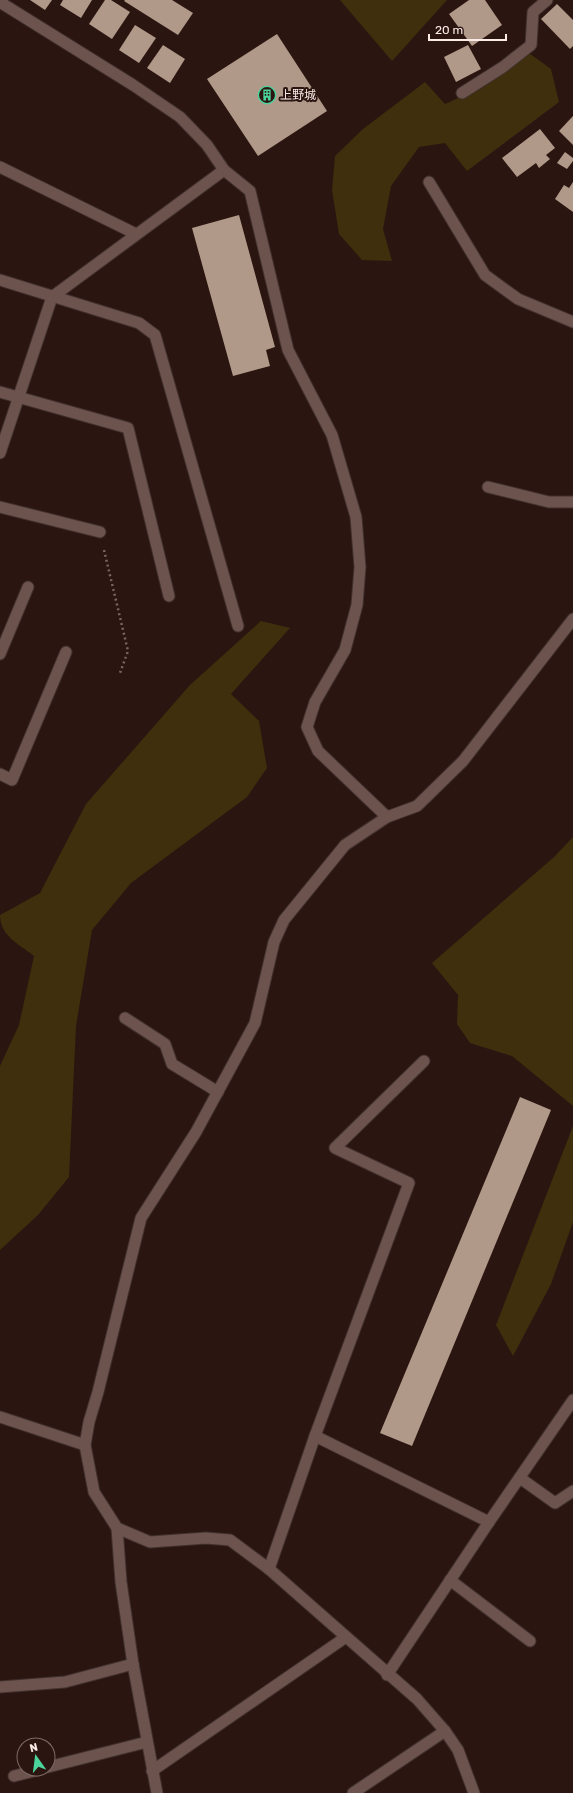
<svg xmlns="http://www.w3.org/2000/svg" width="573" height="1793" viewBox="0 0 573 1793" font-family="Rubik,'Noto Sans JP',sans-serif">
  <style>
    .green { fill: #3f2f0c }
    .building { fill: #b09988 }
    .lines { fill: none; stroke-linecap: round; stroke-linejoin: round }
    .service-casing { stroke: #41312f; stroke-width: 13 }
    .minor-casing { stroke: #41312f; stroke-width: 13 }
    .path { stroke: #796561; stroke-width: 2.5; stroke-dasharray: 2 3; stroke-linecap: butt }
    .service { stroke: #6d534d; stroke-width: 11 }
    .minor { stroke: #6d534d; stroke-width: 11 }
    .labels { text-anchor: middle; stroke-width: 4; stroke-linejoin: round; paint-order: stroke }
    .poi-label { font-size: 12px; fill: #fbebe7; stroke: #2b1511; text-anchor: start }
  </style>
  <rect width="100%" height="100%" fill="#2b1511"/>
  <g class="green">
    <path d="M340 0H447L392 61Z"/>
    <path d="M529 53 551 69 559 102 467 171 445 143 419 147 391 186 383 229 392 261 362 260 339 234 332 190 335 156 363 129 425 82 445 104 467 94Z"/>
    <path d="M261 621 290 628 231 694 259 721 267 768 247 797 131 883 92 930 76 1026 69 1177 38 1215 0 1250V1066L19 1025 34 956C19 944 0 936 0 915L40 893 86 804 190 685Z"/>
    <path d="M573 837V1106L512 1056 470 1043 457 1024 458 995 432 963 554 857Z"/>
    <path d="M573 1126V1222L551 1284 513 1356 496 1325Z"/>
  </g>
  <g class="building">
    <path d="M30 0H52L45 10Z"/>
    <path d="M63 0H92L81 18 60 5Z"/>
    <path d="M105 0H111L130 12 112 39 89 24Z"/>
    <path d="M125 0H172L193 13 178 35 124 1Z"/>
    <path d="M469 0H485L502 25 472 46 449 14Z"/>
    <path d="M557 4 573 20V46L570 49 541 19Z"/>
    <path d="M135 25 156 38 139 63 119 50Z"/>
    <path d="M277 34 327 111 258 156 207 79Z"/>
    <path d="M163 45 185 59 170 83 147 68Z"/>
    <path d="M468 45 481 69 456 82 444 57Z"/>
    <path d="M573 116V145L559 131Z"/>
    <path d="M540 129 555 148 546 155 550 159 539 168 536 163 517 177 502 158Z"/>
    <path d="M565 152 573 158V161L567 169 557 163Z"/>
    <path d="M573 182V212L555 199 564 185 569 188Z"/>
    <path d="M239 215 275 347 266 350 270 366 233 376 192 228Z"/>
    <path d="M520 1097 551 1110 412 1446 380 1433Z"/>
  </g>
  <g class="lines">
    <defs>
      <path id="service" d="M462 93 503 67 531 45 533 12 547 0"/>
      <g id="minor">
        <path d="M2 0 3 4 133 85 180 117 207 145 224 170 250 191 288 350 332 435 356 517 360 567 357 605 345 650 315 702 307 727 318 751 387 817"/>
        <path d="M0 167 136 234"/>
        <path d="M429 182 485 275 518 299 573 322"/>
        <path d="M0 280 139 323 155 335 238 626"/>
        <path d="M0 392 128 428 169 596"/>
        <path d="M0 453 52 297 224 170"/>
        <path d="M488 487 549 502H573"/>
        <path d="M0 507 100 532"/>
        <path d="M0 654 28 587"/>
        <path d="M0 774 12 780 66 652"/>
        <path d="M125 1018 165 1044 172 1064 218 1092"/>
        <path d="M0 1417 85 1445"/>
        <path d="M315 1436 489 1522"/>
        <path d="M520 1478 555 1503 573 1491"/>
        <path d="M117 1528 121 1582 133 1664 157 1793"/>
        <path d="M269 1569 315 1436 409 1183 335 1148 424 1061"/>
        <path d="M450 1580 530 1641"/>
        <path d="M387 1675 489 1522 573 1400"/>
        <path d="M0 1687 65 1682 133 1664"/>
        <path d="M48 1767 147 1742"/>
        <path d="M152 1771 346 1637"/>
        <path d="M14 1776 42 1769"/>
        <path d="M353 1793 445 1731"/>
        <path d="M474 1793 458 1750 445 1731 417 1699 269 1569 230 1540 206 1538 150 1542 117 1528 94 1492 85 1445 89 1422 98 1392 141 1218 196 1132 255 1023 274 942 284 920 345 845 387 817 417 806 463 761 573 619"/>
      </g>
    </defs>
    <use href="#service" class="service-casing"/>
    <use href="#minor" class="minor-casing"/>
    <path class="path" d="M104 550 128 651 120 673"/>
    <use href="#service" class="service"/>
    <use href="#minor" class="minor"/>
  </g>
  <defs>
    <symbol id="building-ring" viewBox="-11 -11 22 22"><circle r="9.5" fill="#2b1511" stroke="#4bd49b" stroke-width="1.5"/><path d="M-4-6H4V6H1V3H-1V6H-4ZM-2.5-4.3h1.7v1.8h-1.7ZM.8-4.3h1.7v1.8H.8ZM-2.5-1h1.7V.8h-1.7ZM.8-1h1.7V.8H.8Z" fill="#4bd49b"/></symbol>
  </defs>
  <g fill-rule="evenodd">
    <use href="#building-ring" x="257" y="85" width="20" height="20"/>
  </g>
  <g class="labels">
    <g class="poi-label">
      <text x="280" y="99">上野城</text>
    </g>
  </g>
  <g transform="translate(36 1757) rotate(346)"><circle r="19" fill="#2b1511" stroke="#7e6b67"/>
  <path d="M0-3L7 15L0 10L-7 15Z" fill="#4bd49b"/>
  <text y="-6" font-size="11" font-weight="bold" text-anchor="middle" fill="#fbebe7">N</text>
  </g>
  <path d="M429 34v6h77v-6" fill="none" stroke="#fbebe7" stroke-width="2"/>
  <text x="435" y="34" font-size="12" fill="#fbebe7" stroke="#2b1511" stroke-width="3" paint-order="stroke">20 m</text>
</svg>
